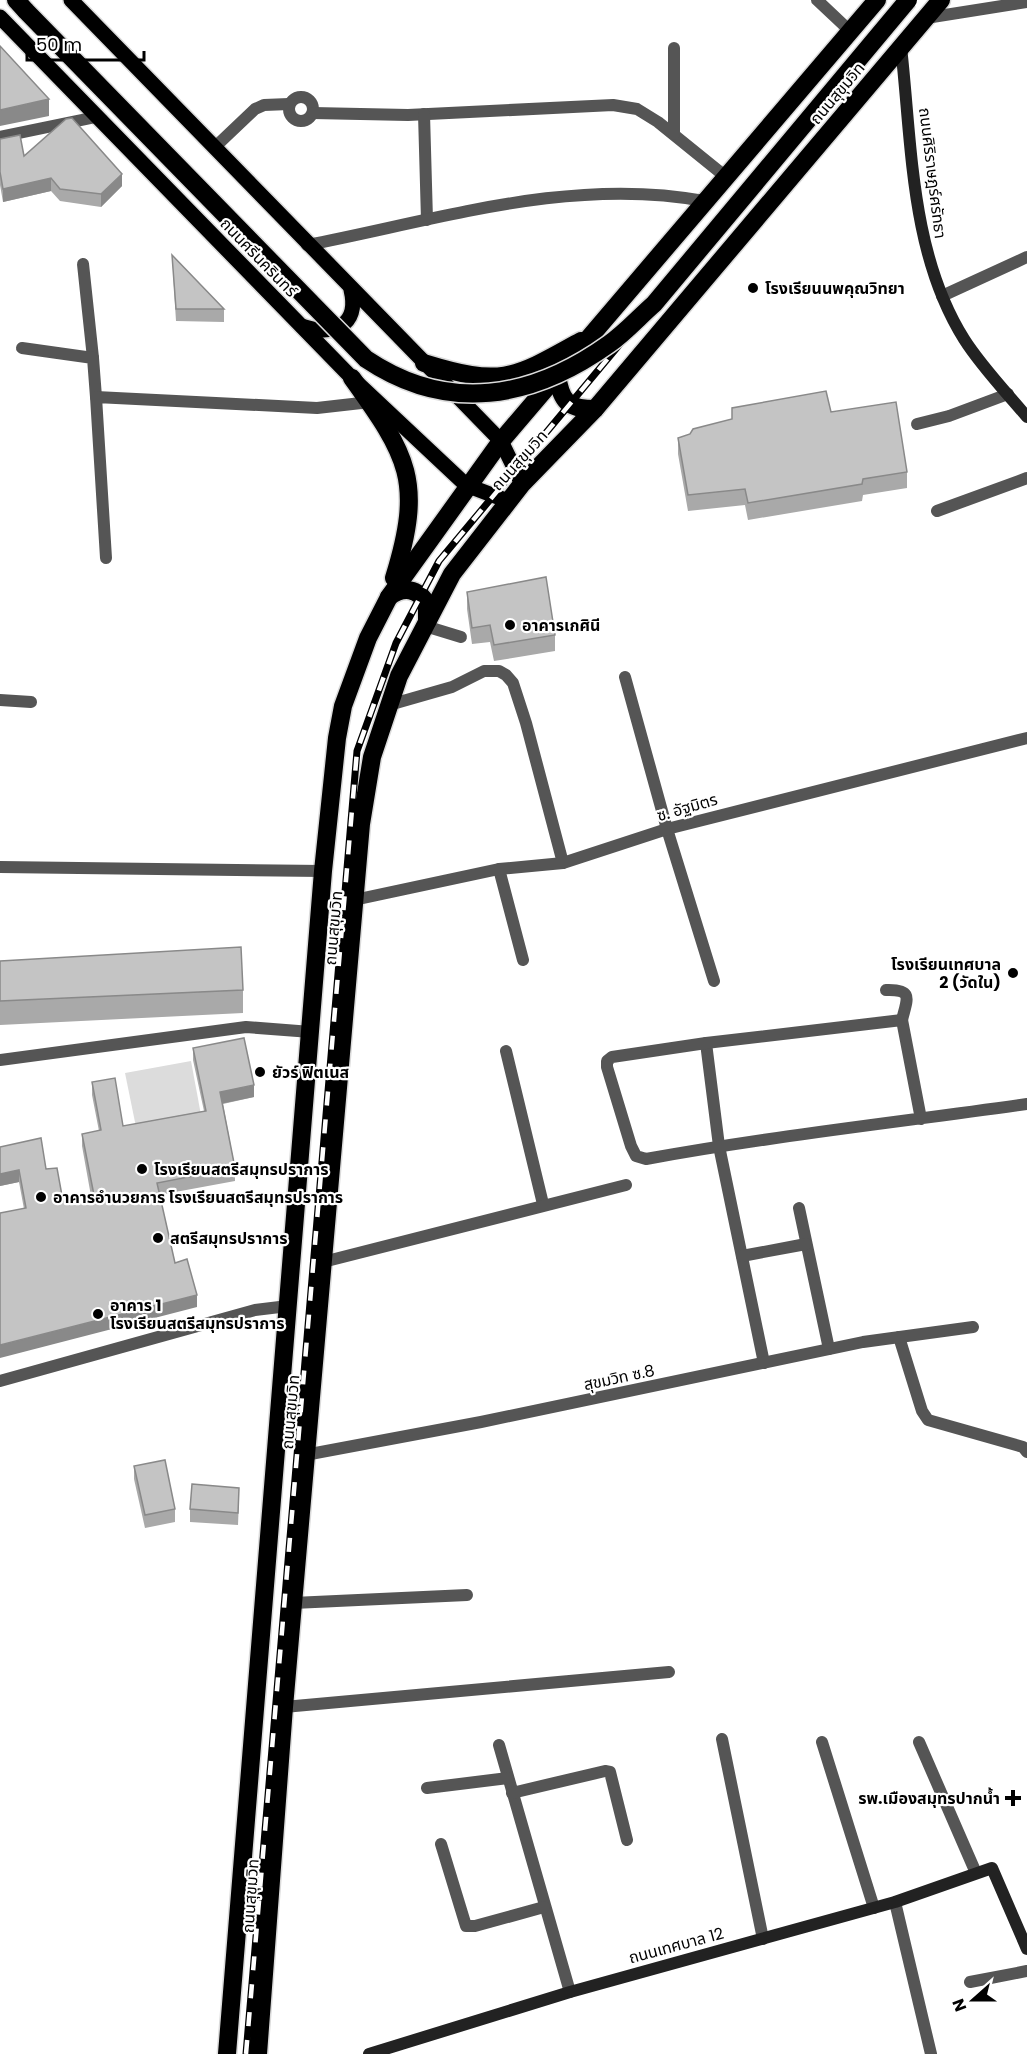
<svg xmlns="http://www.w3.org/2000/svg" width="1027" height="2054" viewBox="0 0 1027 2054" font-family="Poppins,'Noto Sans Thai',sans-serif">
  <style>
    .green { fill: #dcdcdc }
    .lines { fill: none; stroke-linecap: round; stroke-linejoin: round }
    .primary-casing { stroke: #dbdbdb; stroke-width: 18 }
    .highway-casing { stroke: #dbdbdb; stroke-width: 21 }
    .street { stroke: #555; stroke-width: 12 }
    .secondary { stroke: #222; stroke-width: 12 }
    .primary { stroke: #000; stroke-width: 15 }
    .highway { stroke: #000; stroke-width: 18 }
    .rail-casing { stroke: #000; stroke-width: 7 }
    .rail { stroke: #fff; stroke-width: 4.5; stroke-dasharray: 14; stroke-linecap: butt }
    .highway-bridge-casing { stroke: #dbdbdb; stroke-width: 21; stroke-linecap: butt }
    .highway-bridge { stroke: #000; stroke-width: 18 }
    .wall { fill: #a9a9a9 }
    .shaded-wall { fill: #898989 }
    .building { fill: #c4c4c4; stroke: #898989; stroke-width: 1.5 }
    .poi-dot { fill: #000; stroke: #fff; stroke-width: 2 }
    .labels { text-anchor: middle; stroke-width: 4.5; stroke-linejoin: round; paint-order: stroke }
    .street-label { font-size: 16px; fill: #000; stroke: #fff }
    .poi-label { font-size: 16px; font-weight: bold; fill: #000; stroke: #fff; text-anchor: start }
  </style>
  <rect width="100%" height="100%" fill="#fff"/>
  <path class="green" d="M191 1061 201 1115 136 1127 125 1073Z"/>
  <g class="lines">
    <defs>
      <g id="primary">
        <path d="M71 0 501 441 522 484"/>
        <path d="M0 17 352 378 466 485 508 501"/>
        <path d="M302 326C332 336 360 327 351 290"/>
      </g>
      <g id="highway">
        <path d="M16 0 26 11"/>
        <path d="M424 363C502 387 513 379 581 341"/>
        <path d="M557 375C561 402 568 409 595 409"/>
        <path d="M352 378C408 456 424 481 394 578"/>
        <path d="M389 597C403 586 418 588 427 604V622"/>
        <path d="M227 2054 323 871 337 738 343 706 368 638 389 597 501 441 877 0"/>
        <path d="M258 2054 284 1707 361 824 372 757 399 676 452 574 522 484 595 409 941 0"/>
      </g>
    </defs>
    <use href="#primary" class="primary-casing"/>
    <use href="#highway" class="highway-casing"/>
    <g class="street">
      <path d="M817 0 850 31"/>
      <path d="M926 18 1027 2"/>
      <circle cx="301" cy="109" r="12"/>
      <path d="M313 113 408 115 613 105 637 109 658 122 726 177"/>
      <path d="M424 114 427 220"/>
      <path d="M674 134V48"/>
      <path d="M0 137 96 117"/>
      <path d="M215 147 255 109 264 105 289 104"/>
      <path d="M307 245C437 220 572 176 704 201"/>
      <path d="M83 264 93 358"/>
      <path d="M942 296 1027 257"/>
      <path d="M22 348 93 358 96 397"/>
      <path d="M917 424 949 416 1008 394"/>
      <path d="M937 511 1027 478"/>
      <path d="M106 558 96 397 317 408 370 402"/>
      <path d="M425 626 461 637"/>
      <path d="M625 677 667 829 714 981"/>
      <path d="M0 700 31 702"/>
      <path d="M389 705 452 687 484 671H499L506 675 513 683 526 723 563 863"/>
      <path d="M0 867 323 871"/>
      <path d="M499 869 523 960"/>
      <path d="M354 900 499 869 563 863 667 829 1027 738"/>
      <path d="M886 990C914 989 907 999 902 1020"/>
      <path d="M706 1043 719 1146 764 1363"/>
      <path d="M506 1051 543 1204"/>
      <path d="M0 1060 246 1027 311 1032"/>
      <path d="M921 1119 902 1020 706 1043 612 1057 607 1061V1067L631 1146 636 1156 646 1159C772 1136 900 1122 1027 1104"/>
      <path d="M799 1208 829 1349"/>
      <path d="M742 1256 806 1244"/>
      <path d="M323 1262 626 1185"/>
      <path d="M899 1337 922 1411 928 1420 1023 1447 1027 1452"/>
      <path d="M0 1381 255 1310 288 1306"/>
      <path d="M305 1455 481 1422 863 1342 973 1327"/>
      <path d="M293 1603 467 1595"/>
      <path d="M284 1707 669 1672"/>
      <path d="M722 1739 763 1939"/>
      <path d="M822 1742 874 1908"/>
      <path d="M919 1742 976 1873"/>
      <path d="M499 1745 570 1992"/>
      <path d="M427 1788 508 1778"/>
      <path d="M512 1793 605 1771 610 1772 627 1840"/>
      <path d="M441 1844 466 1926H475L544 1907"/>
      <path d="M895 1902 931 2054"/>
      <path d="M970 1982 1027 1971"/>
    </g>
    <g class="secondary">
      <path d="M901 47C912 144 910 253 964 339 981 366 1006 392 1027 417"/>
      <path d="M369 2054 570 1992 895 1902 992 1868 1027 1949"/>
    </g>
    <use href="#primary" class="primary"/>
    <use href="#highway" class="highway"/>
    <defs>
      <path id="rail" d="M246 2054 357 751 396 643 439 561 907 0"/>
    </defs>
    <use href="#rail" class="rail-casing"/>
    <use href="#rail" class="rail"/>
    <defs>
      <path id="highway-bridge" d="M26 11 366 359C448 414 532 399 609 344 625 333 639 317 654 304L908 0"/>
    </defs>
    <use href="#highway-bridge" class="highway-bridge-casing"/>
    <use href="#highway-bridge" class="highway-bridge"/>
  </g>
  <g class="wall">
    <path d="M0 139 24 156 122 186 101 207 60 201 51 191 3 202 0 185Z"/>
    <path d="M172 255 224 309V322L176 321Z"/>
    <path d="M831 412 907 472V488L863 495 862 501 748 520 745 505 688 511 678 454V438L690 434Z"/>
    <path d="M467 592 555 635V651L494 661 490 642 472 644 467 609Z"/>
    <path d="M0 961 243 990V1013L0 1025Z"/>
    <path d="M193 1048 254 1097 223 1104 235 1168V1181L159 1195 175 1263 197 1307 24 1209 19 1182 0 1186V1147L46 1169 63 1201 91 1196 82 1146V1134L99 1131 92 1095V1082L123 1126 204 1111 193 1060Z"/>
    <path d="M134 1466 175 1509V1522L145 1528 134 1479Z"/>
    <path d="M239 1500 238 1525 190 1522V1509Z"/>
  </g>
  <g class="shaded-wall">
    <path d="M49 99V116L0 126V110Z"/>
    <path d="M122 174V186L101 207V194Z"/>
    <path d="M51 178V191L3 202V189Z"/>
    <path d="M254 1085V1097L220 1104V1092Z"/>
    <path d="M19 1170V1182L0 1186V1174Z"/>
    <path d="M197 1295V1307L0 1358V1345Z"/>
  </g>
  <g class="building">
    <path d="M0 46 49 99 0 110Z"/>
    <path d="M72 118 122 174 101 194 60 189 51 178 3 189 0 172V139L20 135 24 156 66 119Z"/>
    <path d="M172 255 224 309H176Z"/>
    <path d="M826 391 831 412 896 402 907 472 863 479 862 484 748 503 745 489 688 495 678 438 690 434 693 429 732 419V408Z"/>
    <path d="M546 577 555 635 494 645 490 625 472 628 467 592Z"/>
    <path d="M241 947 243 990 0 1001V961Z"/>
    <path d="M244 1038 254 1085 220 1092 235 1168 157 1183 175 1263 187 1259 197 1295 0 1345V1213L26 1208 19 1170 0 1174V1147L41 1138 46 1169 57 1168 63 1201 94 1195 82 1134 101 1130 92 1082 115 1078 123 1126 206 1111 193 1048Z"/>
    <path d="M165 1460 175 1509 145 1515 134 1466Z"/>
    <path d="M192 1484 239 1488 238 1513 190 1509Z"/>
  </g>
  <g class="poi-dot">
    <circle cx="753" cy="288" r="6"/>
    <circle cx="510" cy="625" r="6"/>
    <circle cx="1013" cy="973" r="6"/>
    <circle cx="260" cy="1072" r="6"/>
    <circle cx="142" cy="1169" r="6"/>
    <circle cx="41" cy="1197" r="6"/>
    <circle cx="158" cy="1238" r="6"/>
    <circle cx="98" cy="1314" r="6"/>
    <path d="M1010 1789h6v6h6v6h-6v6h-6v-6h-6v-6h6z"/>
  </g>
  <g class="labels">
    <g class="street-label">
      <text transform="translate(837 93) rotate(-50)" y="6">ถนนสุขุมวิท</text>
      <text transform="translate(933 173) rotate(83)" y="6">ถนนศิริราษฎร์ศรัทธา</text>
      <text transform="translate(259 257) rotate(46)" y="6">ถนนศรีนครินทร์</text>
      <text transform="translate(519 460) rotate(-48)" y="6">ถนนสุขุมวิท</text>
      <text transform="translate(687 807) rotate(-16)" y="6">ซ. อัฐมิตร</text>
      <text transform="translate(333 928) rotate(-85)" y="6">ถนนสุขุมวิท</text>
      <text transform="translate(619 1377) rotate(-12)" y="6">สุขมวิท ซ.8</text>
      <text transform="translate(290 1412) rotate(-85)" y="6">ถนนสุขุมวิท</text>
      <text transform="translate(250 1896) rotate(-86)" y="6">ถนนสุขุมวิท</text>
      <text transform="translate(676 1945) rotate(-15)" y="6">ถนนเทศบาล 12</text>
    </g>
    <g class="poi-label">
      <text x="765" y="294">โรงเรียนนพคุณวิทยา</text>
      <text x="522" y="631">อาคารเกศินี</text>
      <text x="1001" y="970" text-anchor="end">โรงเรียนเทศบาล<tspan x="1001" dy="18">2 (วัดใน)</tspan></text>
      <text x="272" y="1078">ยัวร์ ฟิตเนส</text>
      <text x="154" y="1175">โรงเรียนสตรีสมุทรปราการ</text>
      <text x="53" y="1203">อาคารอำนวยการ โรงเรียนสตรีสมุทรปราการ</text>
      <text x="170" y="1244">สตรีสมุทรปราการ</text>
      <text x="110" y="1311">อาคาร 1<tspan x="110" dy="18">โรงเรียนสตรีสมุทรปราการ</tspan></text>
      <text x="1000" y="1804" text-anchor="end">รพ.เมืองสมุทรปากน้ำ</text>
    </g>
  </g>
  <g transform="translate(973 2000) rotate(249)" stroke="#ffffff" stroke-width="4.5" paint-order="stroke">
  <path d="M0-4.5L10 22L0 15L-10 22Z" fill="#000000"/>
  <text y="-9" font-size="16" font-weight="bold" text-anchor="middle" fill="#000000">N</text>
  </g>
  <path d="M27 51v9h117v-9" fill="none" stroke="#000000" stroke-width="3"/>
  <text x="36" y="51" font-size="18" fill="#000000" stroke="#ffffff" stroke-width="4.5" paint-order="stroke">50 m</text>
</svg>
